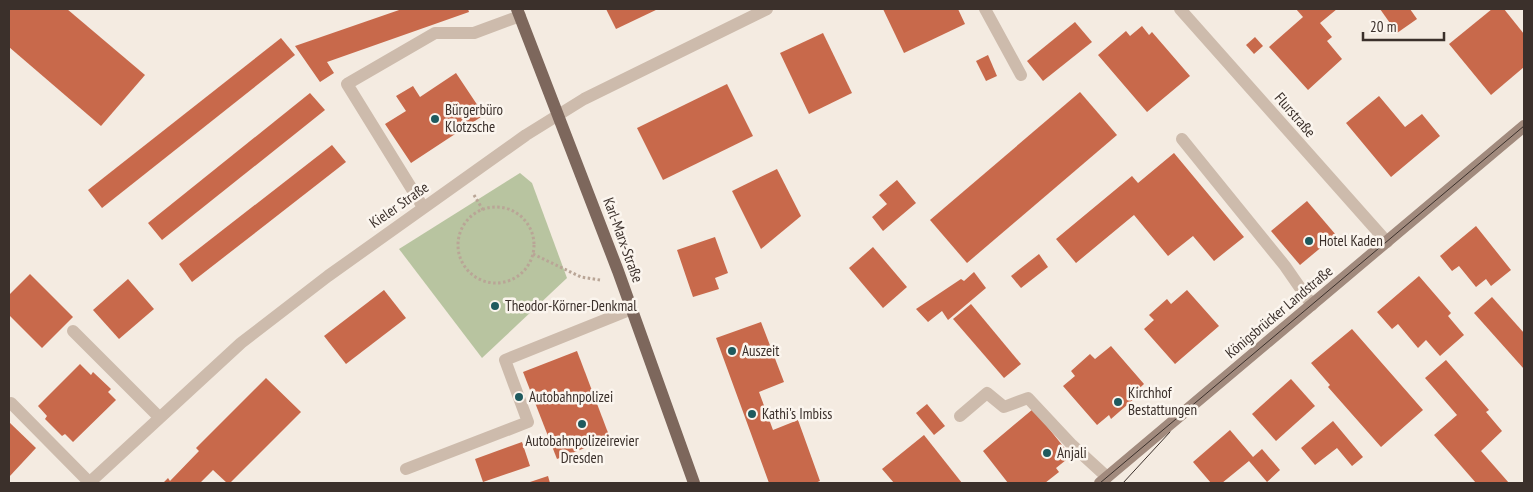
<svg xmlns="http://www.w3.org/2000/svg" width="1533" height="492" viewBox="0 0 1533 492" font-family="'PT Sans Narrow',sans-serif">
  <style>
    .green { fill: #b8c4a0 }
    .building { fill: #c8694b }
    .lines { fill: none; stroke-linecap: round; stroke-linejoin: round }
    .path { stroke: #b9a596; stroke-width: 3; stroke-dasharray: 2.5 2.5; stroke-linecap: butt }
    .service { stroke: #cdbbac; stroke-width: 12 }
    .minor { stroke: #cdbbac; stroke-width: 12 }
    .secondary { stroke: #a18a7d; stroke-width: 12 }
    .primary { stroke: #7d675c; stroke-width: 12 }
    .tram { stroke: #3b302b; stroke-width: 1 }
    .poi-dot { fill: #1f5a5e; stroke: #fbf5ee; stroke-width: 2 }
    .labels { text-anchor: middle; stroke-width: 5; stroke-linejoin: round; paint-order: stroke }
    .poi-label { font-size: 15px; fill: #3b302b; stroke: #fbf5ee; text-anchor: start }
    .street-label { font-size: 15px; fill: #3b302b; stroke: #fbf5ee }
  </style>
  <rect width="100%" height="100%" fill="#f4ebe1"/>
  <path class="green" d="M520 173 532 183 567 278 482 358 399 249Z"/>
  <g class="building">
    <path d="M9 9H67L145 75 101 126 9 47Z"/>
    <path d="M402 9H468L469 12 327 62 334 73 320 82 295 46Z"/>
    <path d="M606 9H658L616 29Z"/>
    <path d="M883 9H958L965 24 904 53Z"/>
    <path d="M1296 9H1337L1320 23 1332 37 1327 41 1342 59 1308 90 1269 47 1303 17Z"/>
    <path d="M1380 9H1410L1417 19 1397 33Z"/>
    <path d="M1492 9H1504L1524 34V67L1491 95 1449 44Z"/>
    <path d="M1075 22 1092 42 1043 81 1027 61Z"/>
    <path d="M1142 26 1149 35 1152 32 1190 76 1147 112 1098 55 1126 31 1130 36Z"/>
    <path d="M823 33 852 93 809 114 780 53Z"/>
    <path d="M1255 37 1263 46 1254 54 1246 45Z"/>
    <path d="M281 38 295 55 102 208 88 190Z"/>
    <path d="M988 55 997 76 986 81 976 61Z"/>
    <path d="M456 73 484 115 411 163 385 124 406 111 396 96 413 86 420 97Z"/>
    <path d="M727 84 753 136 663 180 637 128Z"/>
    <path d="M1080 92 1117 135 967 263 930 220Z"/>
    <path d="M310 93 325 110 162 240 148 223Z"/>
    <path d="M1379 96 1405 127 1422 114 1440 136 1391 177 1346 123Z"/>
    <path d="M332 145 346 162 192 282 179 264Z"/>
    <path d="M1174 153 1244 237 1214 261 1193 236 1168 256 1134 215 1076 263 1056 239 1132 176 1138 183Z"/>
    <path d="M777 169 801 216 761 249 732 191Z"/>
    <path d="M897 180 916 203 883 231 872 217 887 204 879 195Z"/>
    <path d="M1307 201 1336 235 1300 265 1271 231Z"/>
    <path d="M1476 226 1511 270 1491 286 1486 279 1476 287 1459 266 1452 271 1440 256Z"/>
    <path d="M715 237 728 273 715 278 719 289 693 297 677 250Z"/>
    <path d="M873 247 907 287 883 308 849 268Z"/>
    <path d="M1039 254 1048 267 1021 288 1011 276Z"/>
    <path d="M974 272 986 288 948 320 942 311 928 322 916 309 961 279 964 281Z"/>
    <path d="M30 274 73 317 42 348 9 315V295Z"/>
    <path d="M1419 276 1451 313 1448 316 1464 335 1440 356 1426 340 1418 348 1398 324 1392 329 1377 312Z"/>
    <path d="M128 279 154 309 119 339 93 310Z"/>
    <path d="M384 290 406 318 346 364 324 336Z"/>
    <path d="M1187 290 1219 326 1175 364 1144 329 1154 320 1149 315 1167 299 1171 304Z"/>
    <path d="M1492 297 1524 333V369L1474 313Z"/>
    <path d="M971 304 1021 364 1004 378 953 319Z"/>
    <path d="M761 322 784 382 759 392 773 430 798 420 820 481 815 483H769L716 338Z"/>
    <path d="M1352 329 1423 410 1381 447 1328 387 1330 385 1311 363Z"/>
    <path d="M1111 346 1144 384 1132 395 1135 398 1111 419 1109 415 1097 425 1063 386 1075 376 1071 371 1090 354 1095 359Z"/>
    <path d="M577 351 610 438 557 459 523 372Z"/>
    <path d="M1446 360 1489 410 1486 412 1502 431 1481 451 1509 483H1476L1434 435 1457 415 1425 378Z"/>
    <path d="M80 364 91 375 93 372 111 389 108 392 116 400 73 442 65 434 62 436 45 419 47 416 38 406Z"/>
    <path d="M266 378 301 412 230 483H227L213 470 200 483H163L168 478 170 481 199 451 196 448Z"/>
    <path d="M1291 379 1315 406 1276 441 1252 414Z"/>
    <path d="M927 404 945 426 934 435 916 413Z"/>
    <path d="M1033 409 1071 456 1056 468 1059 472 1045 483H1008L983 451Z"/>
    <path d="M1333 421 1363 457 1352 466 1337 448 1315 465 1301 448Z"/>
    <path d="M9 422 36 448 9 477Z"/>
    <path d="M1230 430 1253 457 1262 449 1280 470 1267 482 1249 461 1222 483H1211L1193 462Z"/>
    <path d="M924 435 962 483H894L882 469Z"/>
    <path d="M522 442 530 466 483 482 475 459Z"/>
    <path d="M548 476 550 483H527Z"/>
  </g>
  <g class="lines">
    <g class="path">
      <path d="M474 195 483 210"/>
      <circle cx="496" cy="245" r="38"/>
      <path d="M533 254 581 277 600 280"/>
    </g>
    <g class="service">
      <path d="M985 9 1021 75"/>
      <path d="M1182 139 1285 266 1312 305"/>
      <path d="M423 207 347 84 435 33H474L520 16"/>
      <path d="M73 331 159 417"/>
      <path d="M11 403 89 482"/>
      <path d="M960 416 987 393 1004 407 1028 398 1072 445 1107 477"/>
      <path d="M406 469 528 422 505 360 632 309"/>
    </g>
    <g class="minor">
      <path d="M1180 9 1387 242"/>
      <path d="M89 483 241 343 328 276 526 135 584 99 767 9"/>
    </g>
    <path class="secondary" d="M1100 483 1524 126"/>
    <path class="primary" d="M517 9 618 271 694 483"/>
    <g class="tram">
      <path d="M1100 483 1524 126"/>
      <path d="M1123 483 1170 432"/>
    </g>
  </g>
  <g class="poi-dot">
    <circle cx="435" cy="119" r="5"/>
    <circle cx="1309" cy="241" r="5"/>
    <circle cx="495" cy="306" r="5"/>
    <circle cx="732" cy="351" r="5"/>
    <circle cx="519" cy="397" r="5"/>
    <circle cx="1118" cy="402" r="5"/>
    <circle cx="752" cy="414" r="5"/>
    <circle cx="582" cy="424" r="5"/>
    <circle cx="1047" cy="453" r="5"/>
  </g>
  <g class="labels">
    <g class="poi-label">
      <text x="445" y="115">Bürgerbüro<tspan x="445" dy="17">Klotzsche</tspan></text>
      <text x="1319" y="246">Hotel Kaden</text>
      <text x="505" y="311">Theodor-Körner-Denkmal</text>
      <text x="742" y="356">Auszeit</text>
      <text x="1128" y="398">Kirchhof<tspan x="1128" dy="17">Bestattungen</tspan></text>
      <text x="529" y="402">Autobahnpolizei</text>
      <text x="762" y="419">Kathi's Imbiss</text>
      <text x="582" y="446" text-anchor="middle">Autobahnpolizeirevier<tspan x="582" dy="17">Dresden</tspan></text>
      <text x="1057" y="458">Anjali</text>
    </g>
    <g class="street-label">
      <text transform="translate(1295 115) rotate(49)" y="5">Flurstraße</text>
      <text transform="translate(399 205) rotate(-35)" y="5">Kieler Straße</text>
      <text transform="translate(623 240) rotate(70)" y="5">Karl-Marx-Straße</text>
      <text transform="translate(1279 312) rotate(-40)" y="5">Königsbrücker Landstraße</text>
    </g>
  </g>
  <rect width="1533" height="492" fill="none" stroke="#3b302b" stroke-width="20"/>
  <path d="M1363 32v8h81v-8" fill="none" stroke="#3b302b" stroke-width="2.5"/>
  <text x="1370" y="32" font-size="15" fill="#3b302b" stroke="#fbf5ee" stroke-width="4" paint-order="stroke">20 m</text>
</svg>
